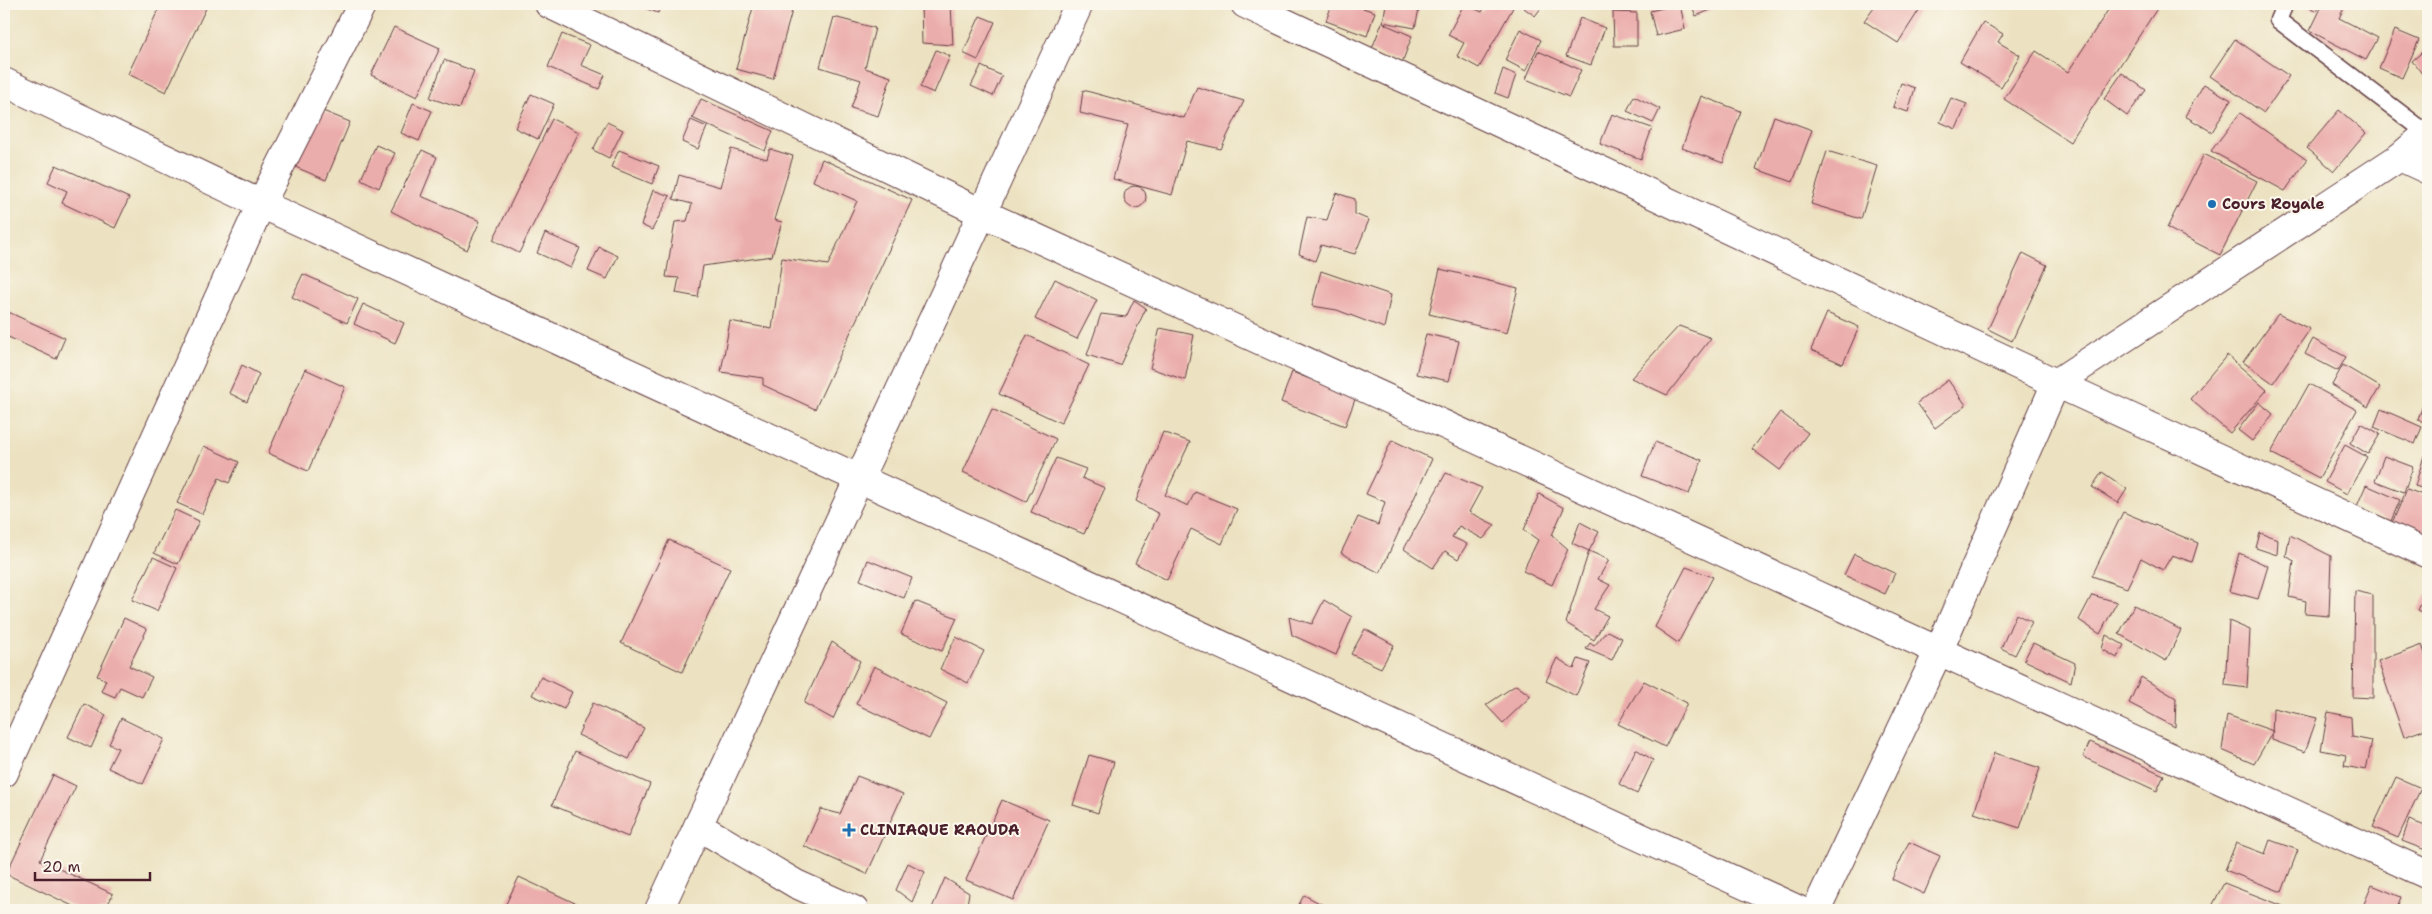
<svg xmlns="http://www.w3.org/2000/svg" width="2432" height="914" viewBox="0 0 2432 914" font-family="'Shantell Sans',sans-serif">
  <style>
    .building { fill: #ebadac }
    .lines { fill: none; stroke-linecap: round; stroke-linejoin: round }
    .service-casing { stroke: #623c42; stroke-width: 19 }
    .minor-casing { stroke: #623c42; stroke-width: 30 }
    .service { stroke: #fff; stroke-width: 16 }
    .minor { stroke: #fff; stroke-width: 28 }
    .poi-dot { fill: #1f6fb2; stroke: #fbf7ec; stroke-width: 2 }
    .labels { text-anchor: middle; stroke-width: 4; stroke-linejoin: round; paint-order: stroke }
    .poi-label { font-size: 15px; font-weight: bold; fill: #4a1f2b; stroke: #fbf7ec; text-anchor: start }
  </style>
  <rect width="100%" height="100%" fill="#fbf7ec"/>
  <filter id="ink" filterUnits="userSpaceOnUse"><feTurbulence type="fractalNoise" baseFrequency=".02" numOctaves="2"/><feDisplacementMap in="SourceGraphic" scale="10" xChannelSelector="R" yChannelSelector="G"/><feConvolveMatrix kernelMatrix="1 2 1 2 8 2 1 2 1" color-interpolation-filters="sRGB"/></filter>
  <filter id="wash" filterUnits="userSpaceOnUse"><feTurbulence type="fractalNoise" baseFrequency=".0096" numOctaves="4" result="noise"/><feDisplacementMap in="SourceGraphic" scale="20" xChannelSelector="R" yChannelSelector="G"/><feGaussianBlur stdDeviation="1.12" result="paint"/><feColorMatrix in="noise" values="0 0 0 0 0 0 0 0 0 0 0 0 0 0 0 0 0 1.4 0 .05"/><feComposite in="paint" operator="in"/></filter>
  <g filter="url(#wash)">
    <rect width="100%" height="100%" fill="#ece2c1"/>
    <g id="blocks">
      <g class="building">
        <path d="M161 4H208L166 92 128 74Z"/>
        <path d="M640 4H662L658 13 639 6Z"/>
        <path d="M754 4H780L793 7 773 79 736 69Z"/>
        <path d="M921 4H951L953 45 922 43Z"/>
        <path d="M1332 4H1351L1375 12 1367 36 1326 21Z"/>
        <path d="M1386 4H1420L1415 28 1383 22Z"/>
        <path d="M1464 4 1482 12 1486 4H1515L1479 68 1457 56 1464 43 1448 35Z"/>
        <path d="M1527 4H1544L1535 16 1524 8Z"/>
        <path d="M1680 4 1685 29 1656 36 1650 11Z"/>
        <path d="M1691 4H1725L1696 16Z"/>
        <path d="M1876 4H1923L1898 43 1864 21Z"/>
        <path d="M2105 4H2153L2158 7 2070 142 2004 99 2036 51 2068 72 2110 7Z"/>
        <path d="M2302 4H2320L2317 11Z"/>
        <path d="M2323 4H2346L2339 18 2378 38 2366 60 2310 31Z"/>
        <path d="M1613 12 1637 13V46H1614Z"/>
        <path d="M980 16 995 22 978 60 963 53Z"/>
        <path d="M834 17 875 28 865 68 891 77 878 116 851 108 861 80 820 67Z"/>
        <path d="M1580 18 1605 28 1591 65 1566 56Z"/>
        <path d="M1983 22 2003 34 1998 42 2020 55 2001 87 1960 62Z"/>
        <path d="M1382 23 1412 36 1402 63 1371 51Z"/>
        <path d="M394 27 440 48 417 97 371 75Z"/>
        <path d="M1520 29 1541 40 1526 71 1505 60Z"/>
        <path d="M2395 30 2419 40 2402 78 2379 68Z"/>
        <path d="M562 34 590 45 581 65 605 75 599 89 548 67Z"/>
        <path d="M2235 39 2289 76 2264 113 2210 76Z"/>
        <path d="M2428 47V73L2424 76 2412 61Z"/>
        <path d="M936 50 950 56 934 93 920 87Z"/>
        <path d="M1538 51 1581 70 1569 97 1526 79Z"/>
        <path d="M444 60 474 71 460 108 430 98Z"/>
        <path d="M981 66 1002 76 993 96 971 86Z"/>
        <path d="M1503 69 1516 75 1508 98 1495 93Z"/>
        <path d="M2122 73 2146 90 2127 116 2104 99Z"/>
        <path d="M1901 83 1915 88 1908 112 1893 107Z"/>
        <path d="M2204 84 2231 100 2212 132 2185 116Z"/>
        <path d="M1197 87 1244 101 1221 149 1187 141 1172 195 1113 179 1128 125 1080 113 1083 90 1184 118Z"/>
        <path d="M531 94 554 104 538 139 515 128Z"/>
        <path d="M1634 96 1660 109 1653 123 1627 111Z"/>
        <path d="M1701 96 1741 111 1723 163 1682 148Z"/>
        <path d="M1951 98 1967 104 1956 129 1940 122Z"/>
        <path d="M701 99 773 131 765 151 692 118Z"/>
        <path d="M413 103 432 111 419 141 401 133Z"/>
        <path d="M318 109 350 122 326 180 293 166Z"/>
        <path d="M2339 110 2366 133 2334 171 2307 148Z"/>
        <path d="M2240 113 2307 160 2285 191 2211 151Z"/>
        <path d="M1612 114 1652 128 1641 159 1600 144Z"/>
        <path d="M1774 116 1812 130 1793 182 1756 169Z"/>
        <path d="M552 119 579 132 519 253 493 240Z"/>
        <path d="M691 120 707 127 698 149 682 142Z"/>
        <path d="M607 122 623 130 609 158 593 150Z"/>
        <path d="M376 145 395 153 379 188 361 179Z"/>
        <path d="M731 149 767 159 770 149 793 156 774 220 782 222 772 256 703 266 698 297 676 293 679 278 666 277 675 222 687 221 692 204 673 199 679 175 720 187Z"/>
        <path d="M422 150 437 157 421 196 480 221 467 250 391 211Z"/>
        <path d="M619 150 659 166 652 184 611 167Z"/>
        <path d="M1827 151 1877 166 1861 219 1811 204Z"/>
        <path d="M2204 154 2257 181 2220 255 2167 228Z"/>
        <path d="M822 159 912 200 815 409 763 385V378L721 372 730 321 772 329 782 258 828 265 857 201 813 181Z"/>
        <path d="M56 165 129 198 115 228 62 203 67 191 48 182Z"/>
        <circle cx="1135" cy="197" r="11"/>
        <path d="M653 190 670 196 652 230 641 225Z"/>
        <path d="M1336 193 1355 199V214L1369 220 1355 254 1321 245 1315 261 1299 254 1307 217 1327 220Z"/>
        <path d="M545 233 580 248 571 268 537 253Z"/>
        <path d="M599 247 618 256 607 279 588 271Z"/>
        <path d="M2023 253 2047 265 2012 341 1988 329Z"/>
        <path d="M1440 269 1518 288 1507 333 1429 314Z"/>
        <path d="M1321 271 1391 295 1384 328 1337 310 1312 306Z"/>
        <path d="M303 274 358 299 347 323 292 297Z"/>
        <path d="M1055 279 1097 300 1077 339 1035 319Z"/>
        <path d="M1134 300 1146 308 1120 365 1087 355 1101 314 1126 317Z"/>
        <path d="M363 304 404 323 395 343 354 324Z"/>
        <path d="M4 310 65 338 56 359 4 335Z"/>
        <path d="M1827 313 1859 327 1843 364 1811 350Z"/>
        <path d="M2278 314 2310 329 2273 383 2243 362Z"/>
        <path d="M1679 326 1711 338 1667 395 1631 378Z"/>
        <path d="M1160 328 1194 335 1185 380 1150 368Z"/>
        <path d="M1426 334 1459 341 1449 381 1416 374Z"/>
        <path d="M1027 335 1089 365 1061 423 999 394Z"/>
        <path d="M2313 339 2346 357 2338 371 2305 354Z"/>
        <path d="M2227 355 2267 390 2230 433 2190 399Z"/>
        <path d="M242 365 259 374 247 402 229 393Z"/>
        <path d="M2343 365 2380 387 2368 407 2332 385Z"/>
        <path d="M305 369 345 387 308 471 268 453Z"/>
        <path d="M1292 372 1356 397 1345 426 1281 402Z"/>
        <path d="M1948 380 1966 405 1935 428 1917 403Z"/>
        <path d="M2309 384 2357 410 2319 478 2271 453Z"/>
        <path d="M2428 389V423L2418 420Z"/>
        <path d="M2259 402 2273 414 2252 441 2238 430Z"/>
        <path d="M992 409 1056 439 1026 502 963 472Z"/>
        <path d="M2381 409 2422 427 2415 444 2374 427Z"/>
        <path d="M1780 412 1808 433 1780 470 1752 449Z"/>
        <path d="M2361 423 2380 434 2368 454 2350 443Z"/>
        <path d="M1163 432 1190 442 1165 495 1188 506 1195 492 1237 509 1222 544 1191 529 1167 580 1135 563 1159 514 1136 501Z"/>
        <path d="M1392 440 1432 459 1380 573 1341 553 1358 517 1378 525 1385 502 1366 494Z"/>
        <path d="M1655 442 1702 460 1689 494 1642 476Z"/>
        <path d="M2345 445 2367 457 2347 494 2325 482Z"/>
        <path d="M204 446 239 462 229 483 219 478 202 514 177 503Z"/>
        <path d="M2384 456 2413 467 2404 492 2375 481Z"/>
        <path d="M2424 456 2428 458V490L2415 486Z"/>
        <path d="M1056 458 1086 469 1082 478 1105 488 1084 534 1031 512Z"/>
        <path d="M2102 472 2127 489 2118 503 2092 487Z"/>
        <path d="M1446 473 1482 488 1469 512 1495 525 1483 539 1459 526 1452 537 1467 544 1458 559 1445 551 1433 568 1404 549Z"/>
        <path d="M2366 485 2400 500 2391 521 2357 506Z"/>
        <path d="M2407 489 2428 497V538L2392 523Z"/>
        <path d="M1539 494 1564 508 1552 535 1568 549 1552 585 1523 571 1538 540 1524 530Z"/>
        <path d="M175 510 199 521 178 564 154 553Z"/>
        <path d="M2123 512 2198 543 2192 562 2172 555 2163 570 2141 558 2127 588 2092 576Z"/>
        <path d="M1580 522 1599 532 1589 551 1572 543Z"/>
        <path d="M2260 533 2278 539 2277 555 2256 548Z"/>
        <path d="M2290 535 2331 556 2329 616 2305 614 2306 601 2289 597 2294 561 2286 556Z"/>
        <path d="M669 540 730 568 682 672 621 643Z"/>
        <path d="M1589 551 1609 560 1598 579 1610 585 1594 609 1608 616 1594 640 1566 623Z"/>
        <path d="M2239 553 2268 566 2258 599 2229 591Z"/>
        <path d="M1854 554 1895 573 1885 594 1844 575Z"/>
        <path d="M153 557 177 568 157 611 132 600Z"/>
        <path d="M868 560 912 578 904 598 860 580Z"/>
        <path d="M1686 567 1713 577 1678 643 1655 627Z"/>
        <path d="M2355 591 2373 595V698L2353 697Z"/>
        <path d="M2092 595 2117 602 2100 634 2079 620Z"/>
        <path d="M2425 595 2428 596V615L2418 610Z"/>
        <path d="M1324 600 1352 617 1336 655 1292 635 1289 617 1312 624Z"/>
        <path d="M915 601 957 618 942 651 901 634Z"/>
        <path d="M2134 605 2181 630 2166 661 2119 634Z"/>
        <path d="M2016 614 2032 622 2015 655 2001 648Z"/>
        <path d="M124 618 147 629 129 666 152 677 142 697 120 687 115 697 101 691 106 680 97 676Z"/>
        <path d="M2229 621 2250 630 2247 688 2225 685Z"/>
        <path d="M1365 629 1394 645 1381 668 1351 654Z"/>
        <path d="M1607 631 1622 638 1612 660 1586 649 1590 643 1594 646Z"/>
        <path d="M2106 635 2124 645 2117 658 2102 649Z"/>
        <path d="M956 637 984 651 968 683 940 669Z"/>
        <path d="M832 642 860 661 833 719 804 703Z"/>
        <path d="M2033 643 2075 663 2071 682 2024 660Z"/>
        <path d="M2422 645 2428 662V728L2404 737 2378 661Z"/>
        <path d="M1557 658 1574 669 1578 659 1590 663 1576 696 1546 681Z"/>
        <path d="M874 666 947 703 929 739 856 704Z"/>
        <path d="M541 677 572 692 564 709 532 695Z"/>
        <path d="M2141 677 2176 698 2175 727 2129 703Z"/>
        <path d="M1644 681 1687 703 1665 747 1618 724Z"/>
        <path d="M1516 685 1531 696 1503 723 1486 705Z"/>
        <path d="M593 703 644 728 629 759 578 735Z"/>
        <path d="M84 704 106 715 91 748 68 737Z"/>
        <path d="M2273 708 2317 718 2305 752 2272 740Z"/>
        <path d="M2328 712 2351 717 2352 737 2372 741 2366 770 2344 766 2346 755 2321 750Z"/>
        <path d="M2227 715 2273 731 2254 764 2222 750Z"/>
        <path d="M121 718 164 739 143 784 108 768 118 748 109 744Z"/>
        <path d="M2090 742 2164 775 2157 791 2083 757Z"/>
        <path d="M1636 749 1653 760 1637 794 1619 784Z"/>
        <path d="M575 751 650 784 628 837 552 805Z"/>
        <path d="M1994 753 2040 768 2020 828 1974 813Z"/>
        <path d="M1089 755 1114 762 1098 813 1073 805Z"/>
        <path d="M53 775 76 786 40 860 113 894 105 910H81L6 874Z"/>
        <path d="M857 776 903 794 867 874 804 846 821 809 840 814Z"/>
        <path d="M2396 777 2421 788 2398 838 2373 827Z"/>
        <path d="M1002 800 1049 820 1013 900 966 880Z"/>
        <path d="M2409 820 2428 827V851L2402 841Z"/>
        <path d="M2270 840 2298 850 2282 892 2225 870 2236 843 2265 854Z"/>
        <path d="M1909 842 1940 856 1924 894 1892 879Z"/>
        <path d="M908 863 925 872 912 902 896 890Z"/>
        <path d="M519 877 590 910H503Z"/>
        <path d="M945 878 969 893 966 910H937L932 908Z"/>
        <path d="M2224 883 2283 906 2282 910H2210Z"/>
        <path d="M2372 885 2401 897 2396 910H2373L2363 906Z"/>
        <path d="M1304 895 1333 910H1296Z"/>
      </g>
    </g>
  </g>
  <g filter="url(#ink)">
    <use href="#blocks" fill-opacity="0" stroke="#623c42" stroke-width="1"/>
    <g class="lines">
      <defs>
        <path id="service" d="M2285 4 2278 20 2428 134"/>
        <g id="minor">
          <path d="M549 4 982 213 2428 875"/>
          <path d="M1245 4 2056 383 2428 554"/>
          <path d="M4 82 261 204 1799 910"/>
          <path d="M2400 157 2428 170"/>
          <path d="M4 773 261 204 362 4"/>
          <path d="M698 826 796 884 854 910"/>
          <path d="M659 910 1079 4"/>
          <path d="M1816 910 1939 650 2056 383 2400 157 2428 133"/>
        </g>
      </defs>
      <use href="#service" class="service-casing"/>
      <use href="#minor" class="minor-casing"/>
      <use href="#service" class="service"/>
      <use href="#minor" class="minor"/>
    </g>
  </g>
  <g class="poi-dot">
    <circle cx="2212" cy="204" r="5"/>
    <path d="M846.5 822.5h5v5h5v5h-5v5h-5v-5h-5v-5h5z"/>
  </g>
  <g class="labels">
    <g class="poi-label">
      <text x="2222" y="209">Cours Royale</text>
      <text x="860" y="835">CLINIAQUE RAOUDA</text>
    </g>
  </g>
  <rect width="2432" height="914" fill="none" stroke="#fbf7ec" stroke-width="20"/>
  <path d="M35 872v8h115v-8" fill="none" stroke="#4a1f2b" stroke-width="2.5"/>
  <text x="42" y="872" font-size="15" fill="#4a1f2b" stroke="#fbf7ec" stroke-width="4" paint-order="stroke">20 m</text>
</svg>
